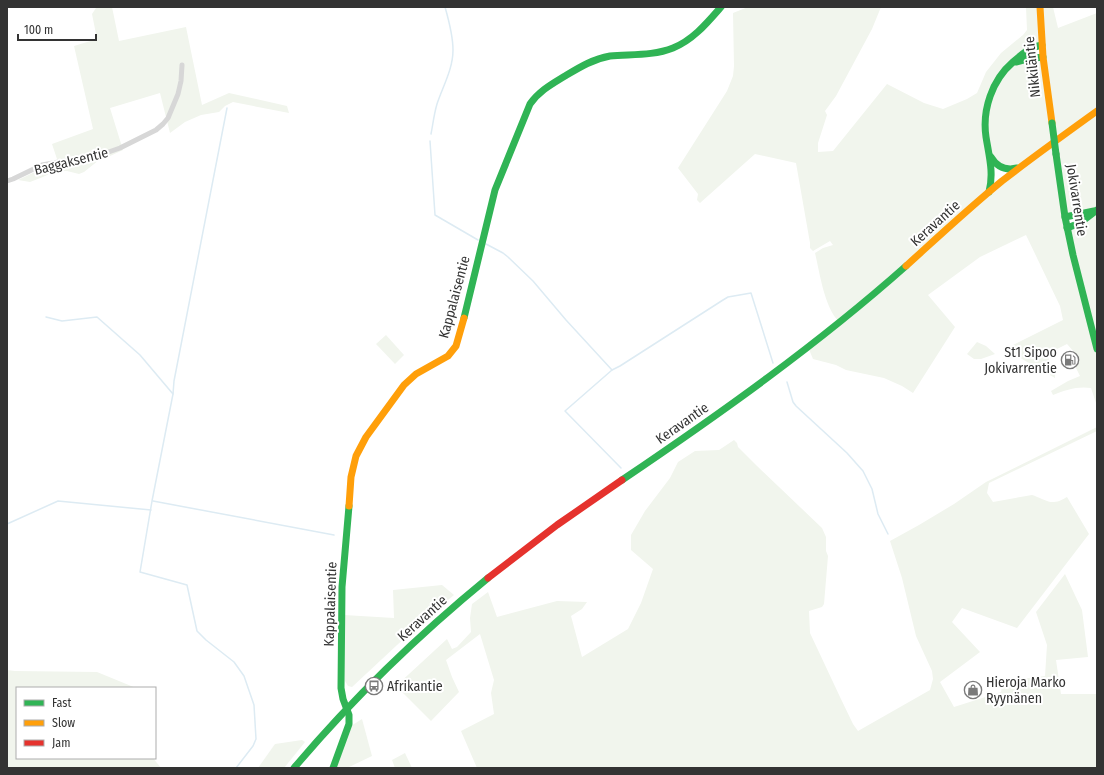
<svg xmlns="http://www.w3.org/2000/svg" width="1104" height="775" viewBox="0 0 1104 775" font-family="'Fira Sans Condensed',sans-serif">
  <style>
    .green { fill: #f1f5ed; fill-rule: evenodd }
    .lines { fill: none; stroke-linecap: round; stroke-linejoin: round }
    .stream { stroke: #ddebf3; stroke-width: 1.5 }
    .street { stroke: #d7d7d7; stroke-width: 5 }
    .fast { stroke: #30b455; stroke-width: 7 }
    .slow { stroke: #ff9f0a; stroke-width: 7 }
    .jam { stroke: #e5322d; stroke-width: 7 }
    .fast-bridge { stroke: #30b455; stroke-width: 7 }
    .labels { text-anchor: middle; stroke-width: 4; stroke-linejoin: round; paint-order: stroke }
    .street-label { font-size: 14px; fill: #333; stroke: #fff }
    .poi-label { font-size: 14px; fill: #333; stroke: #fff; text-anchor: start }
  </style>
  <rect width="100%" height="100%" fill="#fff"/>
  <g class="green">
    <path d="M99 7H112L119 41 186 27 202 105 229 93 287 106 289 113 233 102 225 106 219 112 201 115 185 122 170 133 160 93 110 108 123 150 110 156 99 160 84 172 79 174 67 171H55L43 177 30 182 18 180 45 167 59 165 52 144 93 129 74 46 97 39 92 14 96 8Z"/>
    <path d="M748 7H881L872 29 836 96 825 111 827 115 818 143V152L833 151 887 84 924 103 943 109 967 99 977 93 986 72 1001 53 1023 35 1027 30 1026 7H1053L1058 28 1097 13V209L1066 217 1067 228 1097 210V406L1091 388C1077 386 1066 390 1053 395L1051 391 1068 381 1080 376 1076 368 1074 352 1067 344 1047 354 1053 372 1055 375V378L1005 349 1063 320 1060 306 1026 235 980 257 928 295 955 327 913 393 902 386 884 378 846 370 836 365 813 359 808 347 839 322C824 306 820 274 815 253L823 248 833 245 830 241 813 251 810 248V243L796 163 755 154 700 203 697 200 698 194 678 168 727 91 733 76 734 66 733 13ZM1042 45 1043 57 1013 62ZM993 161 1010 170 989 191Z"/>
    <path d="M386 335 404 355 395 364 376 344Z"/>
    <path d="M977 342 986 346 995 354 981 359H974L967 354Z"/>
    <path d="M1097 427V431L989 483 987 493 993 502 1032 495C1039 497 1048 503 1054 502 1059 502 1063 499 1067 497L1089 534 1017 628 962 608 952 622 980 652 940 682 954 707 1001 692 1003 681 1045 676 1047 645 1036 612 1065 574 1082 610 1088 657 1056 660 1061 694H1097V768H477L461 731 494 714 491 693 494 680 480 634 446 660 452 677 459 692 431 721 396 686 447 639 452 649 457 647 471 632 470 618 472 604 488 592 497 617 557 601 587 602 582 609 571 616 582 657 628 629 641 603 653 569 631 550V535L645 511 670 478 678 462 695 451 719 450 734 440 737 443 738 447 756 465 822 528 826 537V551L828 556 824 604 822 607 809 611 810 633 840 697 853 724 858 731 930 690 933 679 932 671 916 636 902 578 890 541 919 525 954 504 986 482Z"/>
    <path d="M442 585 454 595 426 618 352 687 348 686 345 681 344 615 394 618 393 590Z"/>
    <path d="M7 670 15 671 97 672 136 688H17V758H153L161 768H7Z"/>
    <path d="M362 719 372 756 347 768 336 767 351 726Z"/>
    <path d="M302 740 305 742 284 768H258L275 744Z"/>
    <path d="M405 753 412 768H395L392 760Z"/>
  </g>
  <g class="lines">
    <g class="stream">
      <path d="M227 108 174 381 173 394 152 501 140 572 187 585 197 631 206 640 234 662 244 676 254 705 256 739 253 746 236 768"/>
      <path d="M431 134C433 124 434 114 437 104 443 86 453 69 453 50 453 35 449 21 445 7"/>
      <path d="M430 141 435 215 478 240"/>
      <path d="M486 244 503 253 508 257 533 281 566 320 612 370"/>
      <path d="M46 317 62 321 97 317 140 355 173 394"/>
      <path d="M787 382 793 402 796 406 847 453 863 471 872 489 878 514 888 534"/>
      <path d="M621 468 565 411 612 370 620 366 723 300 728 297 751 293 773 363"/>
      <path d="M153 501 334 535"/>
      <path d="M7 524 58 501 151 510"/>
    </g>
    <path class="street" d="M7 181 13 179 42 165 103 154 120 148 156 130 163 124 168 118 178 94 181 81 182 65"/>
    <g class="fast">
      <path d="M1016 62 1027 59 1043 57"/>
      <path d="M1056 154 1065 217 1073 255 1097 349"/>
      <path d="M991 157C997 167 1005 171 1017 168"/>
      <path d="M989 192C994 173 989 156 986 137 982 110 992 80 1013 62 1022 54 1030 47 1042 45"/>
      <path d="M1065 217 1094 211"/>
      <path d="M1067 228 1080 223 1097 210"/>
      <path d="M464 318 495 190 530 104C539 91 552 84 565 76 580 67 593 59 610 56 630 54 653 56 673 48 693 40 707 23 721 7"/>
      <path d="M622 480C721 413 817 345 906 266"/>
      <path d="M294 768C354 697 416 637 488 578"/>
      <path d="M333 768 349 724V715L343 699 341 688 342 587 349 506"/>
    </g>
    <g class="slow">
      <path d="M1040 7 1043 57 1052 123"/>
      <path d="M906 266C938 237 969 208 1002 181 1033 157 1065 134 1097 111"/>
      <path d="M349 506 351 477 356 456 366 437 404 385 416 374 448 356 456 346 464 318"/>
    </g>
    <path class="jam" d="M488 578 557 525 622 480"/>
    <path class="fast-bridge" d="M1052 123 1056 154"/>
  </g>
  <defs>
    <symbol id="fuel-ring" viewBox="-11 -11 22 22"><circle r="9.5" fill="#fff" stroke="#7a7a7a" stroke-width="1.5"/><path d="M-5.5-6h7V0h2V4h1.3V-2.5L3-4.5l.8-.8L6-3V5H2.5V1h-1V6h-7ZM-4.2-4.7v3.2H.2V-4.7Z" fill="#7a7a7a"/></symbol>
    <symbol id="bus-ring" viewBox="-11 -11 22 22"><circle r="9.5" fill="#fff" stroke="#7a7a7a" stroke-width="1.5"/><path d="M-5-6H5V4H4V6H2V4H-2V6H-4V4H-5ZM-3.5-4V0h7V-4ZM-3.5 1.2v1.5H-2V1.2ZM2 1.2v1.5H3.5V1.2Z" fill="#7a7a7a"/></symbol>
    <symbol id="shop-ring" viewBox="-11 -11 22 22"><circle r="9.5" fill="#fff" stroke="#7a7a7a" stroke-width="1.5"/><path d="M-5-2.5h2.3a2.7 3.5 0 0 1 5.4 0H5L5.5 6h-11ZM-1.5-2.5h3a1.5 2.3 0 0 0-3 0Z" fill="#7a7a7a"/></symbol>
  </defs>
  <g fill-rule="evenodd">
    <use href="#fuel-ring" x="1060" y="350" width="20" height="20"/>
    <use href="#bus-ring" x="364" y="676" width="20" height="20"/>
    <use href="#shop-ring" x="963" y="680" width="20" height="20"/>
  </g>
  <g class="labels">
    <g class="street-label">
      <text transform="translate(1032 67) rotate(-96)" y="5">Nikkiläntie</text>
      <text transform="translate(71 161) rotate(-14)" y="5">Baggaksentie</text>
      <text transform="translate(1077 200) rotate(81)" y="5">Jokivarrentie</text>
      <text transform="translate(935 223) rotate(-42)" y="5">Keravantie</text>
      <text transform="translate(454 297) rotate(-75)" y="5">Kappalaisentie</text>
      <text transform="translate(682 423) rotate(-35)" y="5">Keravantie</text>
      <text transform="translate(330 604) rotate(-88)" y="5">Kappalaisentie</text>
      <text transform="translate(422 618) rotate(-42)" y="5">Keravantie</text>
    </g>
    <g class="poi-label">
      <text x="1057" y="357" text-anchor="end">St1 Sipoo<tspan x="1057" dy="16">Jokivarrentie</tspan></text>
      <text x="986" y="687">Hieroja Marko<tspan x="986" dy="16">Ryynänen</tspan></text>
      <text x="387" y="691">Afrikantie</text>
    </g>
  </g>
  <rect width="1104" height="775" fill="none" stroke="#333333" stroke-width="16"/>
  <rect x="16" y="687" width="140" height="72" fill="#ffffff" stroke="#adadad"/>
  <rect x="24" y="700" width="20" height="6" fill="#30b455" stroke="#adadad"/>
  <text x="52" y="707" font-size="12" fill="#333333">Fast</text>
  <rect x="24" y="720" width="20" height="6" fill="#ff9f0a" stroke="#adadad"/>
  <text x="52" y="727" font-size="12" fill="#333333">Slow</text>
  <rect x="24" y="740" width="20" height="6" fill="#e5322d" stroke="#adadad"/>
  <text x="52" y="747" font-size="12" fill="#333333">Jam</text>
  <path d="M18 34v6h78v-6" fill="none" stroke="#333333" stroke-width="2"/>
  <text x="24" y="34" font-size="12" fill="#333333" stroke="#ffffff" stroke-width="3" paint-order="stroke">100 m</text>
</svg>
